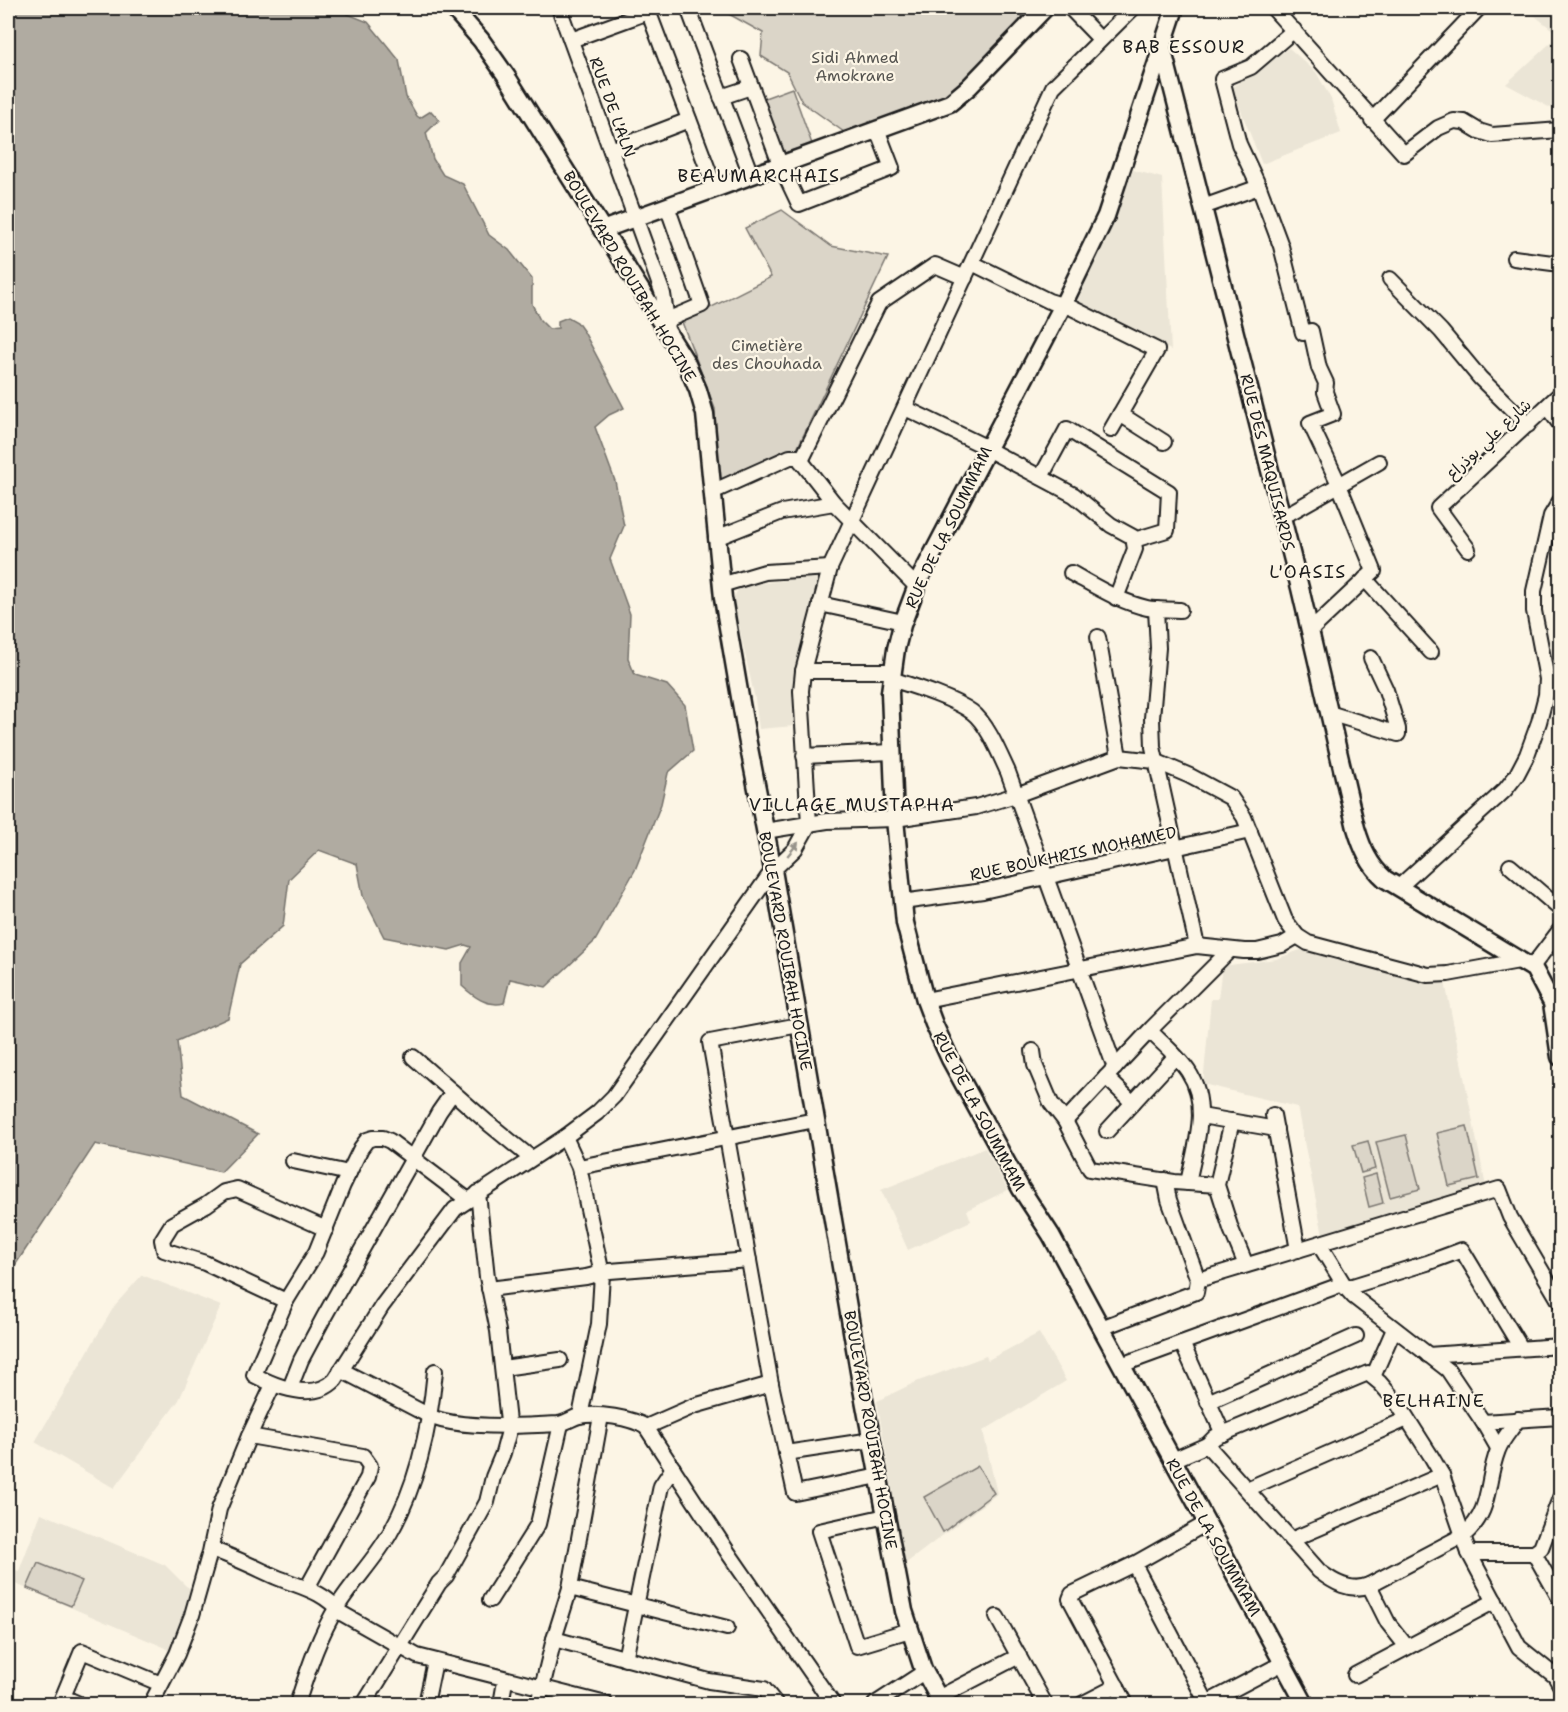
<svg xmlns="http://www.w3.org/2000/svg" width="1568" height="1712" viewBox="0 0 1568 1712" font-family="'Shantell Sans','Playpen Sans Arabic',sans-serif">
  <style>
    .built { fill: #ebe5d6 }
    .green { fill: #dbd5c8; stroke: #7c7872; stroke-width: 1.5 }
    .water { fill: #b0aba1; stroke: #75726c; stroke-width: 1.5 }
    .lines { fill: none; stroke-linecap: round; stroke-linejoin: round }
    .minor-casing { stroke: #1c1c1c; stroke-width: 18 }
    .major-casing { stroke: #1c1c1c; stroke-width: 21 }
    .minor { stroke: #fcf5e5; stroke-width: 14 }
    .major { stroke: #fcf5e5; stroke-width: 16 }
    .oneway { fill: #97938b }
    .labels { text-anchor: middle; stroke-width: 4.5; stroke-linejoin: round; paint-order: stroke }
    .park-label { font-size: 16px; fill: #555450; stroke: #fcf5e5 }
    .street-label { font-size: 16px; fill: #1c1c1c; stroke: #fcf5e5 }
    .neighbourhood-label { font-size: 18px; letter-spacing: 1.5px; fill: #1c1c1c; stroke: #fcf5e5 }
  </style>
  <rect width="100%" height="100%" fill="#fcf5e5"/>
  <filter id="ink" filterUnits="userSpaceOnUse"><feTurbulence type="fractalNoise" baseFrequency=".0167" numOctaves="2"/><feDisplacementMap in="SourceGraphic" scale="12" xChannelSelector="R" yChannelSelector="G"/><feConvolveMatrix kernelMatrix="1 2 1 2 8 2 1 2 1" color-interpolation-filters="sRGB"/></filter>
  <g filter="url(#ink)">
    <g class="built">
      <path d="M1533 8H1560V113L1506 84 1559 35 1530 12Z"/>
      <path d="M1289 48 1316 72 1331 99 1341 133 1262 164 1232 88Z"/>
      <path d="M1133 170 1162 178 1171 350 1075 307Z"/>
      <path d="M819 576 793 691 794 726 759 729 755 699 733 599 740 586Z"/>
      <path d="M1300 950 1429 983 1445 982 1486 1187 1323 1235 1297 1107 1203 1084 1211 999H1218L1222 966 1276 959Z"/>
      <path d="M985 1148 1008 1190 967 1210 971 1221 908 1250 881 1190Z"/>
      <path d="M142 1275 221 1306 179 1400 114 1488 35 1442 115 1305Z"/>
      <path d="M1039 1333 1066 1381 983 1431 997 1494 905 1564 877 1401 916 1382 986 1356 988 1360Z"/>
      <path d="M41 1513 165 1565 186 1586 195 1591 171 1655 166 1648 11 1582 15 1570 19 1571Z"/>
    </g>
    <g class="green">
      <path d="M718 8H1017L1024 19 948 96 844 132 802 102 787 72 761 56 763 33Z"/>
      <path d="M792 88 812 144 782 154 762 99Z"/>
      <path d="M782 210 831 246 888 257 797 449 717 484 715 409 682 322 771 277 745 228Z"/>
      <path d="M1467 1126 1479 1179 1449 1186 1437 1133Z"/>
      <path d="M1406 1135 1420 1189 1390 1197 1376 1142Z"/>
      <path d="M1368 1141 1375 1169 1361 1173 1353 1145Z"/>
      <path d="M1376 1174 1383 1203 1369 1207 1362 1178Z"/>
      <path d="M978 1466 994 1493 943 1532 924 1497Z"/>
      <path d="M38 1563 82 1581 71 1606 27 1588Z"/>
    </g>
    <path class="water" d="M8 8H333L368 22 399 60 406 97 417 116 420 118 431 111 439 120 426 133 433 159 443 175 463 184 489 235 509 250 532 279V304L540 320 549 329 558 328V321L568 317 577 322 584 332 624 408 609 415 595 427 615 481 624 526 610 559 630 614 628 658 635 675 667 685 685 705 693 751 668 773 661 804 635 870 595 941 546 987 510 979 504 1003C487 1007 474 997 462 986V963L471 947 465 945 449 950 384 937 363 896 357 864 319 850 289 879 283 926 240 964 228 1018 177 1041 183 1095 258 1134 221 1172 95 1144 8 1276Z"/>
    <g class="lines">
      <defs>
        <g id="minor">
          <path d="M559 8 663 294 667 320 666 332"/>
          <path d="M647 8 715 188"/>
          <path d="M688 8 751 175"/>
          <path d="M1070 8 1100 39"/>
          <path d="M1273 8 1404 154 1438 128 1454 121 1464 122 1479 131 1492 135 1560 130"/>
          <path d="M1294 30 1251 67 1222 79 1239 144 1259 187 1281 246 1303 333 1311 331 1319 368 1326 383 1325 392 1333 414 1310 423 1337 480 1374 571 1310 631"/>
          <path d="M571 40 648 12"/>
          <path d="M741 59 780 164 799 204 892 168 877 129"/>
          <path d="M721 97 751 87"/>
          <path d="M1372 120 1479 8"/>
          <path d="M611 150 689 120"/>
          <path d="M667 206 702 305 667 320"/>
          <path d="M1203 207 1259 187"/>
          <path d="M1514 258 1560 264"/>
          <path d="M972 263 1049 301 1072 308 1157 350 1111 430"/>
          <path d="M1390 279 1441 331 1480 378 1528 425"/>
          <path d="M1547 407 1560 424"/>
          <path d="M905 408 988 448"/>
          <path d="M1120 414 1164 442"/>
          <path d="M987 449 1074 495 1111 525 1133 537 1135 549 1116 598"/>
          <path d="M801 461 879 303 935 265 965 278"/>
          <path d="M1041 477 1067 429 1169 492 1167 530 1134 540"/>
          <path d="M712 492 790 457H798L834 503 916 586"/>
          <path d="M1281 516 1293 511 1379 462"/>
          <path d="M716 538 782 512 834 503"/>
          <path d="M1468 549 1438 508 1560 394"/>
          <path d="M1071 573C1095 586 1120 602 1147 608 1156 610 1169 609 1180 610"/>
          <path d="M1365 579 1431 652"/>
          <path d="M721 585 765 572 830 568"/>
          <path d="M820 604 903 622"/>
          <path d="M1156 609 1158 648 1152 718 1153 747 1197 946"/>
          <path d="M1098 637 1119 757"/>
          <path d="M803 671H892"/>
          <path d="M891 679C913 686 953 698 972 712 987 723 1000 755 1008 772L1115 1068"/>
          <path d="M1329 713 1398 734V729L1386 690 1371 658"/>
          <path d="M804 756 892 752"/>
          <path d="M809 824 801 691 803 671 830 568 1053 87 1133 8"/>
          <path d="M765 831 827 821 895 819 976 807 1016 795 1119 757 1155 761 1190 776 1231 798 1244 817 1285 920 1297 936 1308 943 1428 975 1448 974 1519 961"/>
          <path d="M1510 866 1560 909"/>
          <path d="M1399 887 1505 790 1516 776 1527 755 1539 722 1546 695 1547 679 1534 611V591L1551 516 1560 501"/>
          <path d="M902 902 983 891 1250 831"/>
          <path d="M1531 968 1560 930"/>
          <path d="M925 1000 1197 946 1244 951H1257L1282 945 1297 936"/>
          <path d="M799 1025 710 1042 771 1384 795 1493 879 1476"/>
          <path d="M1150 1031C1162 1043 1178 1056 1188 1071 1211 1105 1195 1146 1188 1183"/>
          <path d="M1033 1051 1035 1065 1051 1103 1065 1121 1090 1169 1174 1182 1217 1185"/>
          <path d="M413 1057 488 1123 531 1158"/>
          <path d="M1106 1077 1133 1103"/>
          <path d="M1273 1115 1298 1250"/>
          <path d="M1201 1116 1276 1129"/>
          <path d="M1065 1121 1152 1028 1230 950"/>
          <path d="M1232 1121 1217 1185 1231 1229 1246 1265"/>
          <path d="M1107 1131 1175 1057"/>
          <path d="M565 1137 579 1167 602 1274 599 1324 580 1416"/>
          <path d="M293 1161 349 1173"/>
          <path d="M579 1167 815 1120"/>
          <path d="M468 1200 390 1141 383 1138H373L367 1140 361 1148 343 1185 316 1252 286 1301 254 1375C277 1387 313 1402 335 1380L382 1306 455 1209 565 1137 597 1113 614 1096 773 870 795 849 809 824"/>
          <path d="M1319 1244 1346 1288 1354 1297 1448 1370 1483 1422 1498 1448"/>
          <path d="M1198 1280 1499 1189 1510 1217 1560 1302"/>
          <path d="M1346 1288 1427 1263 1462 1250 1521 1348"/>
          <path d="M489 1289 586 1277 610 1271 749 1260"/>
          <path d="M286 1301 205 1263 164 1250 162 1240 172 1224 206 1205 224 1192 237 1189 326 1229"/>
          <path d="M1101 1328 1196 1292 1198 1280 1169 1200 1165 1180"/>
          <path d="M1182 1343 1223 1434"/>
          <path d="M1428 1355 1560 1346"/>
          <path d="M1121 1365 1343 1284"/>
          <path d="M503 1368 560 1360"/>
          <path d="M341 1370 422 1412C446 1430 526 1426 558 1424 566 1423 572 1418 579 1416 597 1412 632 1418 646 1427L729 1554 833 1704"/>
          <path d="M1373 1377 1394 1329"/>
          <path d="M290 1388 301 1360 324 1317 439 1112 453 1092"/>
          <path d="M1208 1402 1356 1336"/>
          <path d="M1483 1422 1560 1417"/>
          <path d="M646 1427 694 1406 771 1384"/>
          <path d="M249 1436 363 1456 370 1466 368 1477 307 1588"/>
          <path d="M1207 1445 1319 1571C1333 1582 1351 1593 1369 1585L1464 1535C1493 1510 1485 1483 1498 1450 1502 1439 1512 1429 1518 1419"/>
          <path d="M786 1453 872 1440"/>
          <path d="M1173 1460 1207 1445 1215 1437 1368 1373 1380 1383 1398 1404 1431 1456 1442 1475 1469 1553 1519 1647 1555 1676 1560 1685"/>
          <path d="M1247 1489 1407 1419"/>
          <path d="M886 1516 819 1531 857 1646 910 1630"/>
          <path d="M1291 1540 1442 1475"/>
          <path d="M211 1549C234 1557 254 1567 276 1577 300 1587 324 1591 341 1613L417 1656 606 1704"/>
          <path d="M1469 1553H1534L1541 1548 1560 1498"/>
          <path d="M1534 1553 1560 1599"/>
          <path d="M1134 1564 1207 1703"/>
          <path d="M1369 1585 1388 1623 1407 1647"/>
          <path d="M570 1588 727 1628"/>
          <path d="M490 1600 538 1524 561 1424"/>
          <path d="M997 1617 1045 1704"/>
          <path d="M554 1639 709 1681 764 1689 776 1704"/>
          <path d="M625 1659 661 1486 673 1468"/>
          <path d="M1355 1675 1495 1601"/>
          <path d="M63 1697 79 1704"/>
          <path d="M938 1698 1019 1656"/>
          <path d="M60 1704 82 1651 161 1684"/>
          <path d="M151 1704 177 1654 192 1615 210 1552 219 1509 249 1436 273 1385"/>
          <path d="M297 1704C308 1671 318 1638 337 1607 353 1581 375 1560 390 1533 418 1484 430 1426 435 1371"/>
          <path d="M364 1704 439 1583 446 1576 487 1502 493 1477 503 1453 509 1431 498 1331 487 1277 478 1193"/>
          <path d="M426 1704 435 1661"/>
          <path d="M501 1704 504 1687"/>
          <path d="M538 1704 554 1639 570 1588 601 1416"/>
          <path d="M875 1704 924 1672"/>
          <path d="M1082 1704 1117 1686"/>
          <path d="M1126 1704 1070 1599 1072 1594 1134 1564 1207 1523"/>
          <path d="M1205 1704 1283 1663"/>
        </g>
        <g id="major">
          <path d="M453 8 481 40 507 77 686 362 698 390 705 414 723 598 747 738 773 870 862 1389 904 1611 923 1669 942 1704"/>
          <path d="M1175 8 1106 216 1063 305 919 580 902 625 896 649 890 692 895 819 905 923 925 1000 934 1024 950 1059 1021 1189 1051 1235 1305 1704"/>
          <path d="M1162 47 1300 588 1356 828C1362 848 1369 865 1385 879L1534 969 1552 1003 1560 1057"/>
          <path d="M602 230 950 103 969 87 1045 8"/>
        </g>
      </defs>
      <use href="#minor" class="minor-casing"/>
      <use href="#major" class="major-casing"/>
      <use href="#minor" class="minor"/>
      <use href="#major" class="major"/>
    </g>
    <defs><path id="oneway-solid" d="M-6-.8H1V-3.2L6.5 0L1 3.2V.8H-6Z" transform="scale(1.5)"/></defs>
    <use class="oneway" href="#oneway-solid" transform="translate(793 849) rotate(-51)"/>
  </g>
  <g class="labels">
    <g class="park-label">
      <text x="855" y="63">Sidi Ahmed<tspan x="855" dy="18">Amokrane</tspan></text>
      <text x="767" y="351">Cimetière<tspan x="767" dy="18">des Chouhada</tspan></text>
    </g>
    <g class="street-label">
      <text transform="translate(613 107) rotate(70)" y="6">RUE DE L'ALN</text>
      <text transform="translate(630 276) rotate(59)" y="6">BOULEVARD ROUIBAH HOCINE</text>
      <text transform="translate(1488 439) rotate(-43)" y="6">شارع علي بوذراع</text>
      <text transform="translate(1268 462) rotate(76)" y="6">RUE DES MAQUISARDS</text>
      <text transform="translate(948 527) rotate(-64)" y="6">RUE DE LA SOUMMAM</text>
      <text transform="translate(1073 853) rotate(-12)" y="6">RUE BOUKHRIS MOHAMED</text>
      <text transform="translate(786 951) rotate(80)" y="6">BOULEVARD ROUIBAH HOCINE</text>
      <text transform="translate(980 1111) rotate(62)" y="6">RUE DE LA SOUMMAM</text>
      <text transform="translate(871 1430) rotate(80)" y="6">BOULEVARD ROUIBAH HOCINE</text>
      <text transform="translate(1214 1537) rotate(61)" y="6">RUE DE LA SOUMMAM</text>
    </g>
    <g class="neighbourhood-label">
      <text x="1184" y="53">BAB ESSOUR</text>
      <text x="759" y="182">BEAUMARCHAIS</text>
      <text x="1308" y="578">L'OASIS</text>
      <text x="852" y="811">VILLAGE MUSTAPHA</text>
      <text x="1434" y="1407">BELHAINE</text>
    </g>
  </g>
  <rect width="1568" height="1712" fill="none" stroke="#fcf5e5" stroke-width="30"/>
  <rect x="15" y="15" width="1538" height="1682" fill="none" stroke="#1c1c1c" stroke-width="2" filter="url(#ink)"/>
</svg>
